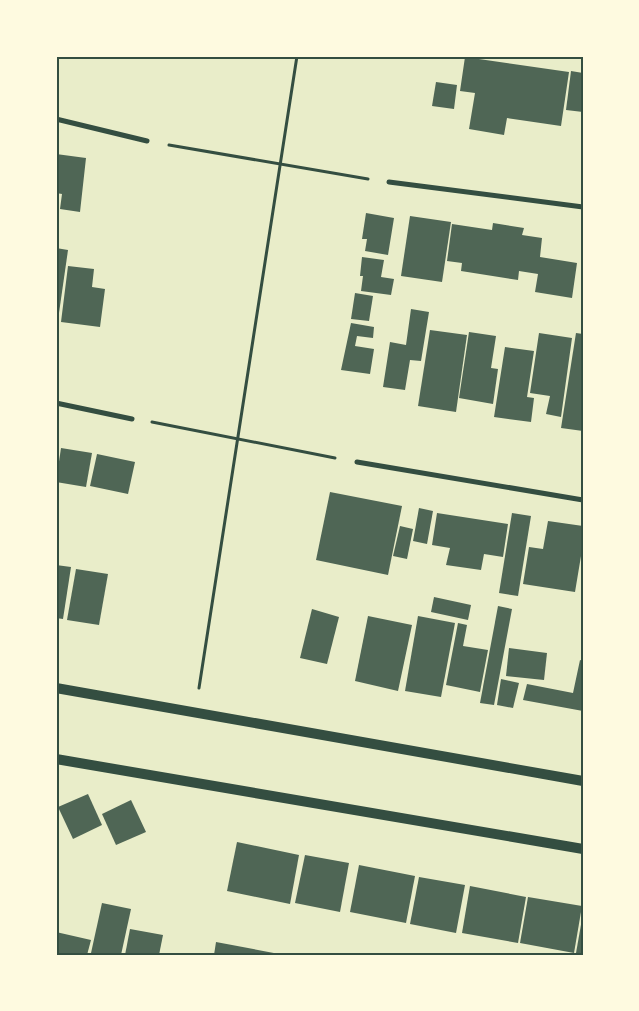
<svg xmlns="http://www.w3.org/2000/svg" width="639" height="1011" viewBox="0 0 639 1011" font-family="Arial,sans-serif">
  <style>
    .building { fill: #4f6655 }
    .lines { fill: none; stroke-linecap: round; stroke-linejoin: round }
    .path { stroke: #344e41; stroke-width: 3 }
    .minor { stroke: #344e41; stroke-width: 5 }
    .secondary { stroke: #344e41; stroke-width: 10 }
    .neatline { fill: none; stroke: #344e41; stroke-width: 2 }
  </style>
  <rect width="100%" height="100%" fill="#e9edc9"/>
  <g class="building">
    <path d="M465 57 569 72 561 126 507 118 504 135 469 129 475 93 460 91Z"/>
    <path d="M571 71 583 73V112L566 110Z"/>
    <path d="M436 82 457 85 454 109 432 106Z"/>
    <path d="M56 154 86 158 80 212 60 209 62 194 56 193Z"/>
    <path d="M366 213 394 218 388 255 365 251 367 239H362Z"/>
    <path d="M410 216 451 222 442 282 401 276Z"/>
    <path d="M493 223 524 228 522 235 542 238 540 257 577 263 572 298 535 292 538 274 519 271 518 280 461 271 462 263 447 261 452 224 492 230Z"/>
    <path d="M56 248 68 250 57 327H56Z"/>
    <path d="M362 257 384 260 381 277 394 279 391 295 361 291 363 276H360Z"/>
    <path d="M68 266 94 269 92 287 105 289 100 327 61 322Z"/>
    <path d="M355 293 373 296 369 321 351 319Z"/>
    <path d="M411 309 429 312 421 361 410 360 405 390 383 387 390 342 406 345Z"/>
    <path d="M351 323 374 327 373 338 357 336 355 346 374 349 370 374 341 370Z"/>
    <path d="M430 330 467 335 456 412 418 406Z"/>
    <path d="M469 332 496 336 491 368 498 369 493 404 459 398Z"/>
    <path d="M539 333 572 338 561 417 546 414 550 396 530 393Z"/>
    <path d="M576 333 583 334V431L561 428Z"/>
    <path d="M505 347 534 351 527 397 534 398 531 422 494 417Z"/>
    <path d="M61 448 92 453 86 487 56 482Z"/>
    <path d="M97 454 135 462 128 494 90 486Z"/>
    <path d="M330 492 402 506 388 575 316 560Z"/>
    <path d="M419 508 433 511 427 544 413 541Z"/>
    <path d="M437 513 508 524 503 557 484 554 481 570 446 565 450 548 432 545Z"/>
    <path d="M512 513 531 516 518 596 499 593Z"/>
    <path d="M548 521 583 526V544L575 592 523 584 529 547 543 549Z"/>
    <path d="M400 526 413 529 407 559 393 556Z"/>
    <path d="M56 565 71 567 63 619 56 618Z"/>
    <path d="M76 569 108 574 99 625 67 620Z"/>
    <path d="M434 597 471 605 468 620 431 612Z"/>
    <path d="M498 606 512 609 494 705 480 703Z"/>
    <path d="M312 609 339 617 327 664 300 658Z"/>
    <path d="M368 616 412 625 398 691 355 681Z"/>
    <path d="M418 616 455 623 441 697 405 691Z"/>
    <path d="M458 623 467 625 463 646 488 650 480 692 446 685Z"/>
    <path d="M509 648 547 653 544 680 506 676Z"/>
    <path d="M580 660 583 661V711L523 700 527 684 573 693Z"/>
    <path d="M501 679 519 683 513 708 497 705Z"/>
    <path d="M88 794 102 825 73 839 58 807Z"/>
    <path d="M131 800 146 832 116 845 102 814Z"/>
    <path d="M237 842 299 855 290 904 227 891Z"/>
    <path d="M305 855 349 863 340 912 295 903Z"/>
    <path d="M359 865 415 876 406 923 350 912Z"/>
    <path d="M419 877 465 885 456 933 410 924Z"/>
    <path d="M470 886 526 897 518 943 462 933Z"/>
    <path d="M528 897 582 906 574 953 520 943Z"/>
    <path d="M102 903 131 909 121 955 91 953Z"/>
    <path d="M582 919 583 920V954L576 953Z"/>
    <path d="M130 929 163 935 159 955H125Z"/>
    <path d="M56 932 91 940 87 955H56Z"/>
    <path d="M216 942 279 954V955H214Z"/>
  </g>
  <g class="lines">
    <g class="path">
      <path d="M169 145 368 179"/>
      <path d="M152 422 335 458"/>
      <path d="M199 688 297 56"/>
    </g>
    <g class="minor">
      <path d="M56 119 147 141"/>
      <path d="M389 182 583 207"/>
      <path d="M56 403 132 419"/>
      <path d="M357 462 583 500"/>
    </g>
    <g class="secondary">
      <path d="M56 688 583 781"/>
      <path d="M56 759 583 849"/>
    </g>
  </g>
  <rect width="639" height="1011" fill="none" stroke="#fefae0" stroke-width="115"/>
  <rect x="58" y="58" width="524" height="896" class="neatline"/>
</svg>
